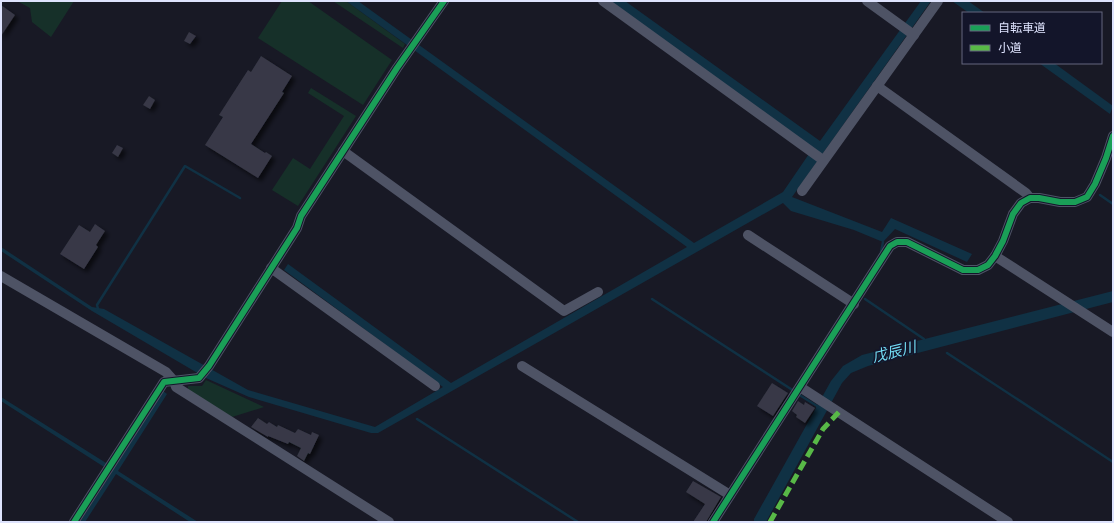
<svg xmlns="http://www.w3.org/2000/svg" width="1114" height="523" viewBox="0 0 1114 523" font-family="Cabin,'Noto Sans JP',sans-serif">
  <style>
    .green { fill: #163029 }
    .water { fill: #103144 }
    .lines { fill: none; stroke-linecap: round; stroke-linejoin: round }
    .stream { stroke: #103144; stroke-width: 2.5 }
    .building { fill: #373846; filter: url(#shadow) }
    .minor { stroke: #4e5365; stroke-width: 10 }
    .quiet { stroke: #58b947; stroke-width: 5; stroke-dasharray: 10 5; stroke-linecap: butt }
    .cycleway-casing { stroke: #13152a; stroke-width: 8 }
    .cycleway { stroke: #1a9f57; stroke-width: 6 }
    .labels { text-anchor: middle; stroke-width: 3.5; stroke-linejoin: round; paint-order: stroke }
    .water-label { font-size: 15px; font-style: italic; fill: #73def5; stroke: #13152a }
  </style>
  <defs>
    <filter id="shadow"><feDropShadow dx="3.5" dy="3.5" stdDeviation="2" flood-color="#0009"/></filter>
  </defs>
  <rect width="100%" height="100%" fill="#181925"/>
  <g class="green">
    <path d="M17 1H74L51 37 32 22 30 8Z"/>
    <path d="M282 1H308L392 60 363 105 258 38Z"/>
    <path d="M333 1H346L405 44 403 48Z"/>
    <path d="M311 88 356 116 298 206 272 190 293 158 310 169 344 116 308 93Z"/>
    <path d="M206 380 264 407 232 417 188 391V386H202Z"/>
  </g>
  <g class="water">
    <path d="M346 1H358L694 243 783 192 813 148 609 1H625L820 141 921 1H931L792 197 882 232 891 218 972 254 967 262 895 229 883 242 854 230 791 211 783 203 378 433H371L249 397 206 378 92 311 1 251V247L92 307 104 309 248 390 375 427 443 387 284 270 288 264 451 383 687 247Z"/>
    <path d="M952 1H968L985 13H969Z"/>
    <path d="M1039 63H1054L1113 106 1110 114Z"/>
    <path d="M1113 291V302L868 366 851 373 842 383 766 522H754V519L831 381 843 366 862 355Z"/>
    <path d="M163 391 167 394 118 471 198 522H190L116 474 85 522H80L112 472 1 401V397L114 468Z"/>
  </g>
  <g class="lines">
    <g class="stream">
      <path d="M1100 195 1113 204"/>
      <path d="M881 252 883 242"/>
      <path d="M652 299 794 391"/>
      <path d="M865 299 924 339"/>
      <path d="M98 309 97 305 185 166 240 198"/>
      <path d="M947 353 1113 462"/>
      <path d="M798 394 817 406 818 409"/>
      <path d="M417 419 578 522"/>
    </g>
  </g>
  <g class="building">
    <path d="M1 5 15 15 1 36Z"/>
    <path d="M189 32 196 36 190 44 184 41Z"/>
    <path d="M261 56 292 76 282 92 284 93 251 144 265 153 266 152 272 156 258 178 205 145 223 117 219 115 248 70 251 72Z"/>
    <path d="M149 96 155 100 150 109 143 105Z"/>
    <path d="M117 145 123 148 118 157 112 153Z"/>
    <path d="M95 224 105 231 96 245 98 247 84 269 60 254 79 225 90 232Z"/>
    <path d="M772 383 788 393 773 416 757 406Z"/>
    <path d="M798 401 804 405 805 402 815 408 805 423 796 417 797 415 792 411Z"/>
    <path d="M258 418 267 424 269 422 277 427 278 425 295 433 298 429 311 435 312 432 319 435 310 454 308 453 304 461 297 456 301 448 289 442 288 444 268 436V437L251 427Z"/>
    <path d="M693 481 721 497 706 522H693L705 504 686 492Z"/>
  </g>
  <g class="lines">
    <g class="minor">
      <path d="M603 1 823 160"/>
      <path d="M867 1 914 35"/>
      <path d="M877 86 1026 193 1030 198"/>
      <path d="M343 151 564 311 598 292"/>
      <path d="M802 191 938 1"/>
      <path d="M748 235 854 304"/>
      <path d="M995 256 1113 332"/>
      <path d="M271 268 435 386"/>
      <path d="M1 276 166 372 174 381 176 387 389 522"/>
      <path d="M522 366 730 495"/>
      <path d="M800 387 1008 522"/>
      <path d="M74 522 164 382 199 378 209 366 297 228 301 216 397 68 444 1"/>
      <path d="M713 522 890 246 897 242H907L963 270H978L988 265 995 256 1003 241 1013 214 1021 203 1030 198H1039L1060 202H1075L1087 197 1095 184 1106 158 1113 136"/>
    </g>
    <path class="quiet" d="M770 522 823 429 839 412"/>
    <defs>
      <g id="cycleway">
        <path d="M74 522 164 382 199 378 209 366 297 228 301 216 397 68 444 1"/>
        <path d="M713 522 890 246 897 242H907L963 270H978L988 265 995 256 1003 241 1013 214 1021 203 1030 198H1039L1060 202H1075L1087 197 1095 184 1106 158 1113 136"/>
      </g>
    </defs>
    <use href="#cycleway" class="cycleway-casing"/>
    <use href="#cycleway" class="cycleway"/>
  </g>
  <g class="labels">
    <g class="water-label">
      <text transform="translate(894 352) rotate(-14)" y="5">戊辰川</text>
    </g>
  </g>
  <rect width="1114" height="523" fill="none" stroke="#dee3fd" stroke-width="4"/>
  <rect x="962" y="12" width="140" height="52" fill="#13152a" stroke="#64677e"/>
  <rect x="970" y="25" width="20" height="6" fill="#1a9f57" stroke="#64677e"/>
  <text x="998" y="32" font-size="12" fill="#dee3fd">自転車道</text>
  <rect x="970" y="45" width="20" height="6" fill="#58b947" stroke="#64677e"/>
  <text x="998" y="52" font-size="12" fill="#dee3fd">小道</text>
</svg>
